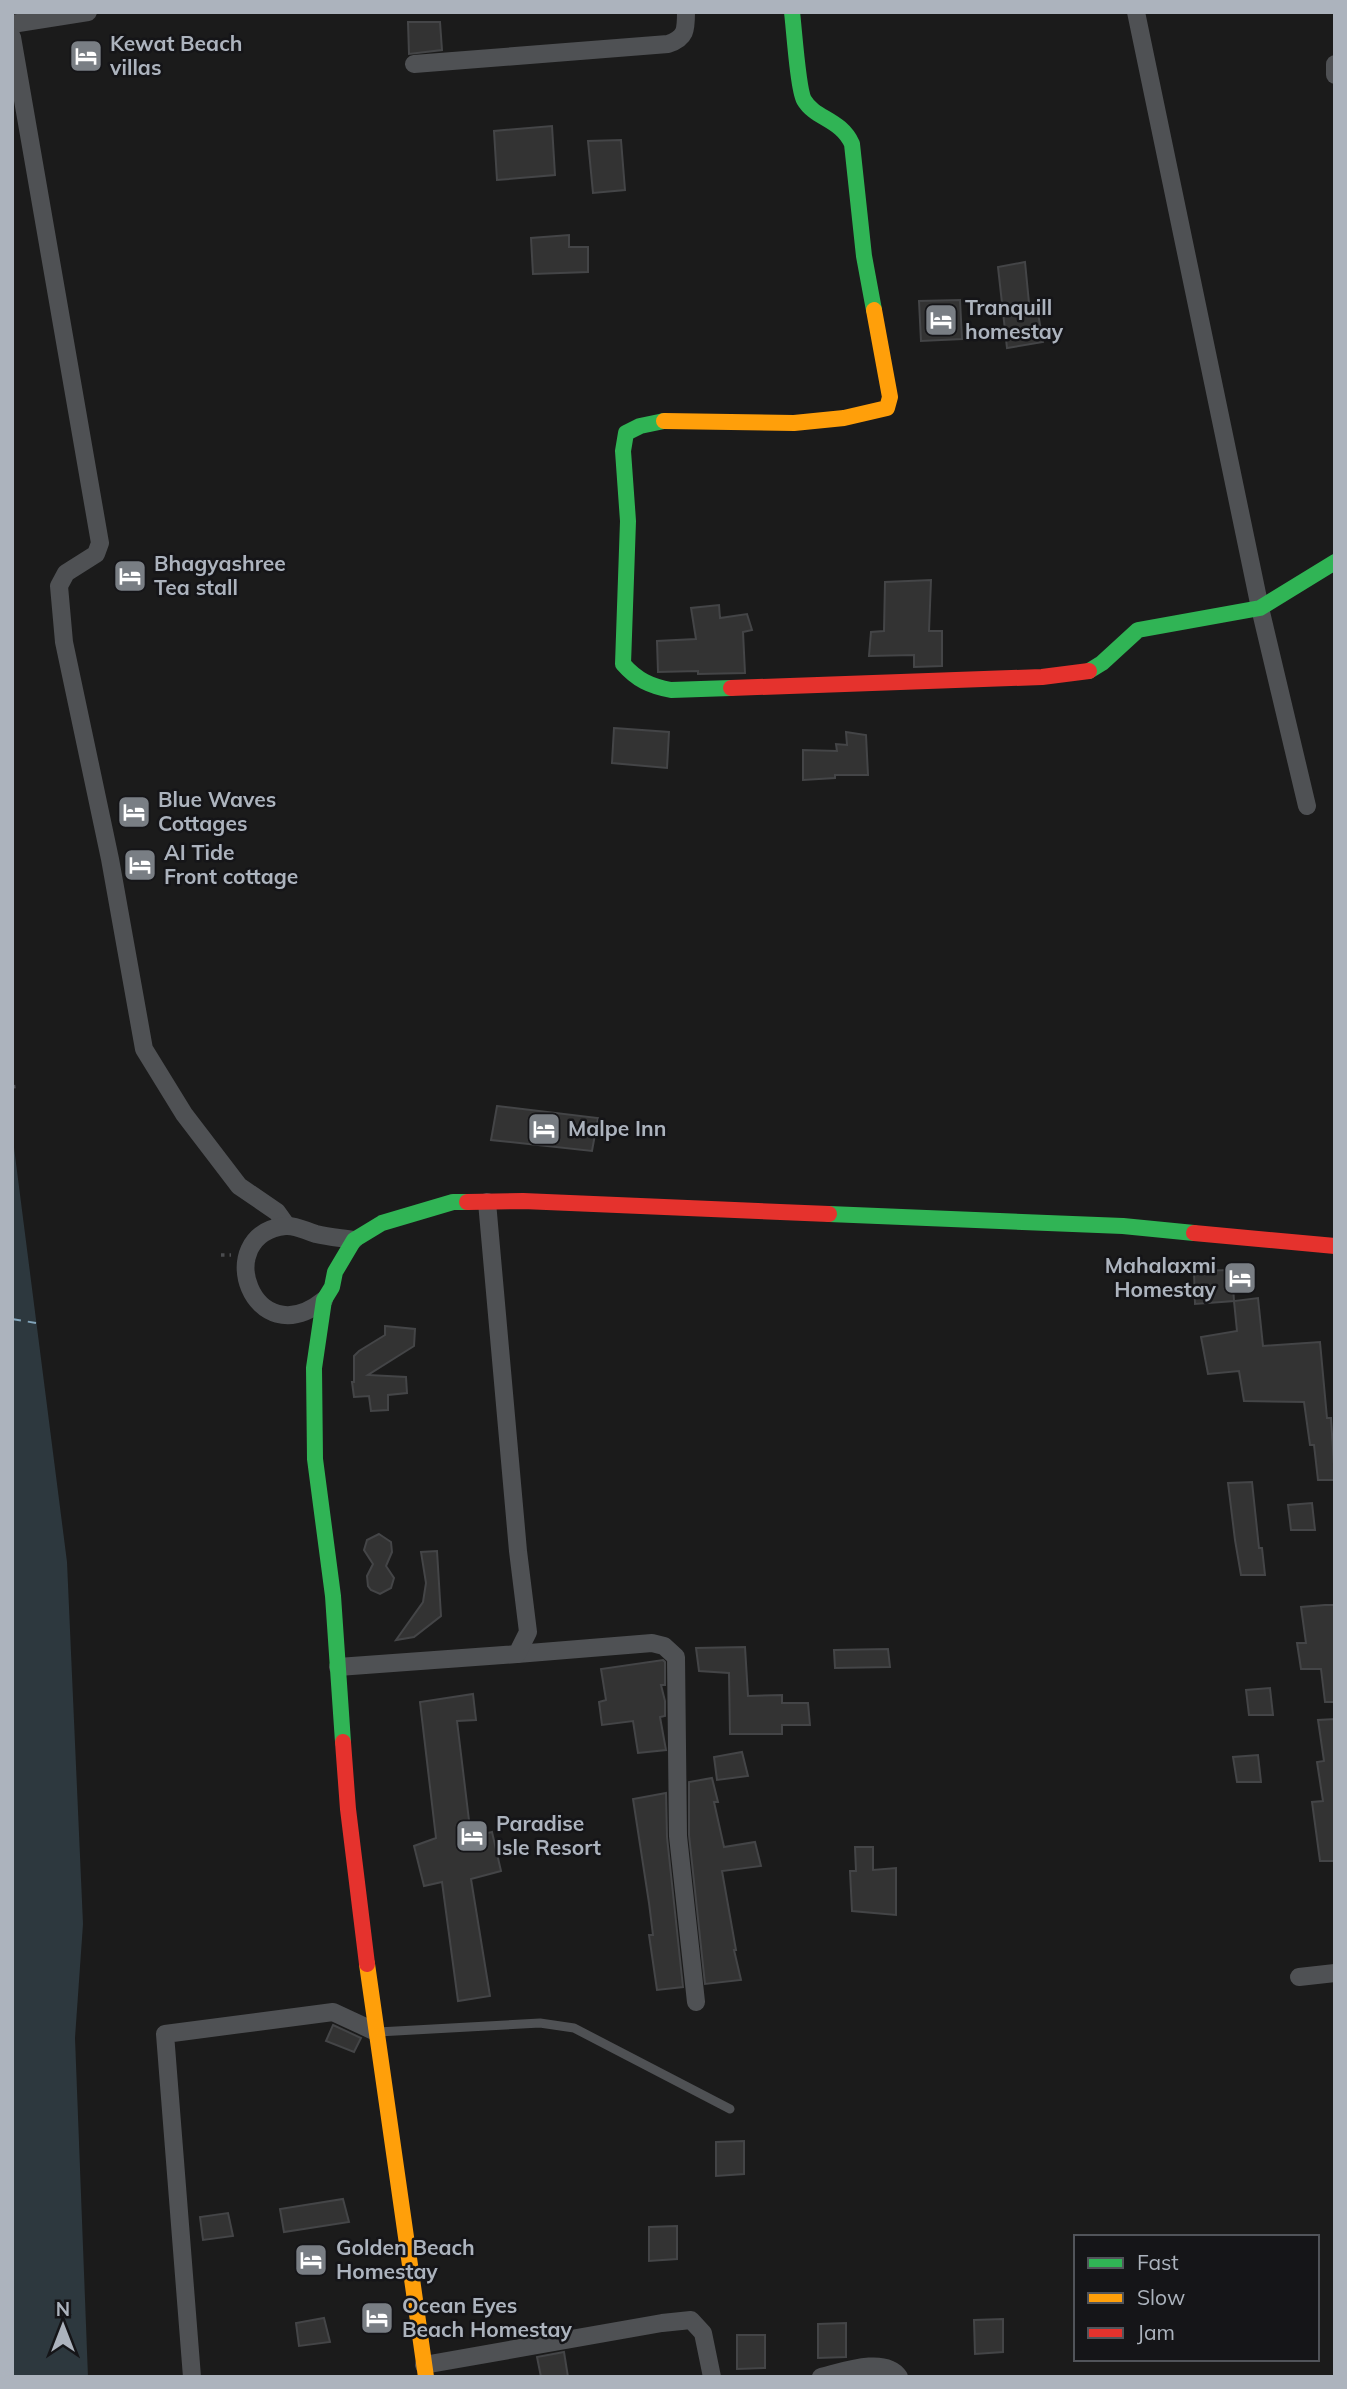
<svg xmlns="http://www.w3.org/2000/svg" width="1347" height="2389" viewBox="0 0 1347 2389" font-family="Mulish,sans-serif">
  <style>
    .water { fill: #2d383e }
    .lines { fill: none; stroke-linecap: round; stroke-linejoin: round }
    .ferry { stroke: #82a4b9; stroke-width: 2; stroke-dasharray: 9 7; stroke-linecap: butt }
    .building { fill: #333; stroke: #444547; stroke-width: 2 }
    .path { stroke: #4b4c4f; stroke-width: 3.5; stroke-dasharray: 3.5 5; stroke-linecap: butt }
    .lane { stroke: #4f5154; stroke-width: 9 }
    .street { stroke: #4f5154; stroke-width: 18 }
    .fast { stroke: #30b455; stroke-width: 16 }
    .slow { stroke: #ff9f0a; stroke-width: 16 }
    .jam { stroke: #e5322d; stroke-width: 16 }
    .labels { text-anchor: middle; stroke-width: 5; stroke-linejoin: round; paint-order: stroke }
    .poi-label { font-size: 21px; font-weight: bold; fill: #acb3bd; stroke: #151518; text-anchor: start }
  </style>
  <rect width="100%" height="100%" fill="#1b1b1b"/>
  <path class="water" d="M12 1132 67 1562 83 1924 75 2038 88 2377H12Z"/>
  <g class="lines">
    <path class="ferry" d="M12 1319 36 1323"/>
  </g>
  <g class="building">
    <path d="M408 22H440L442 50 409 54Z"/>
    <path d="M552 126 555 175 497 180 494 131Z"/>
    <path d="M621 140 625 190 593 193 588 141Z"/>
    <path d="M569 235V247H588V272L533 274 531 238Z"/>
    <path d="M1025 262 1030 313H1038L1043 342 1007 348 998 267Z"/>
    <path d="M960 300 962 339 921 341 919 301Z"/>
    <path d="M931 580 929 631H942V666L914 667V655L869 656 871 632 884 631 885 582Z"/>
    <path d="M719 605 720 618 747 614 752 630 743 632 745 673 698 674V671L658 672 657 641 696 639 691 608Z"/>
    <path d="M614 728 669 732 667 768 612 763Z"/>
    <path d="M846 732 866 735 868 775H835V778L803 780V750L837 751 836 744 847 745Z"/>
    <path d="M497 1106 598 1118 592 1151 491 1140Z"/>
    <path d="M1232 1270 1234 1301 1195 1304 1194 1271Z"/>
    <path d="M1258 1298 1263 1346 1320 1342 1327 1418H1331L1335 1480H1318L1314 1445H1310L1304 1402 1244 1401 1239 1371 1208 1374 1201 1337 1237 1331 1234 1301Z"/>
    <path d="M385 1326 415 1329 414 1346 368 1375 406 1377 407 1393 388 1395V1410L371 1411 369 1396 354 1397 352 1382H354V1356L359 1351 385 1335Z"/>
    <path d="M1252 1482 1259 1548H1262L1265 1575H1241L1235 1540 1228 1483Z"/>
    <path d="M1312 1503 1315 1530H1291L1288 1505Z"/>
    <path d="M379 1534 391 1542 392 1552 386 1566 394 1578 391 1588 380 1594 371 1590 368 1586 367 1576 373 1564 364 1550 367 1540Z"/>
    <path d="M437 1551 441 1616 414 1637 396 1640 423 1602 426 1583 421 1552Z"/>
    <path d="M1325 1605H1335V1702H1325L1321 1669H1301L1297 1643H1306L1301 1607Z"/>
    <path d="M745 1647 748 1696 782 1695V1703H808L810 1725H782V1734H730L729 1673 699 1671 696 1648Z"/>
    <path d="M888 1649 890 1667 835 1668 834 1650Z"/>
    <path d="M663 1660 665 1662V1685H661L665 1701V1716L660 1717 666 1750 638 1753 633 1721 602 1725 599 1702 606 1700 601 1669Z"/>
    <path d="M1270 1688 1273 1715H1249L1246 1690Z"/>
    <path d="M473 1694 476 1720 457 1721 471 1837 492 1832 501 1871 471 1879 490 1996 458 2001 442 1882 424 1886 414 1846 436 1838 420 1702Z"/>
    <path d="M1335 1719V1861H1320L1312 1802 1323 1801 1317 1762 1324 1761 1318 1720Z"/>
    <path d="M742 1752 748 1776 717 1780 714 1757Z"/>
    <path d="M1258 1755 1261 1782H1237L1233 1757Z"/>
    <path d="M712 1778 718 1802H714L724 1847 755 1842 761 1866 722 1871 736 1950H734L741 1980 705 1984 689 1835V1782Z"/>
    <path d="M666 1793 667 1837 683 1987 657 1990 649 1935H653L649 1903 633 1799Z"/>
    <path d="M855 1847H873V1870L896 1868V1915L852 1911 850 1871H856Z"/>
    <path d="M333 2025 361 2038 354 2052 326 2041Z"/>
    <path d="M744 2141V2174L716 2176V2142Z"/>
    <path d="M343 2199 349 2222 284 2232 280 2209Z"/>
    <path d="M228 2213 233 2236 203 2240 200 2217Z"/>
    <path d="M677 2226V2259L649 2261V2227Z"/>
    <path d="M324 2318 330 2342 299 2346 296 2323Z"/>
    <path d="M1003 2319V2352L975 2354 974 2320Z"/>
    <path d="M846 2323V2357L818 2358V2324Z"/>
    <path d="M737 2335H765V2368L737 2369Z"/>
    <path d="M564 2352 568 2377H541L537 2357Z"/>
  </g>
  <g class="lines">
    <g class="path">
      <path d="M12 1087 19 1086"/>
      <path d="M221 1255H231"/>
    </g>
    <path class="lane" d="M378 2032 540 2023 574 2028 730 2109"/>
    <g class="street">
      <path d="M1136 12 1260 608 1307 806"/>
      <path d="M12 24 88 12"/>
      <path d="M12 37 100 543 96 554 66 573 59 586 64 642 110 859 144 1049 184 1114 239 1186 277 1212 287 1226"/>
      <path d="M414 64 668 44C686 38 686 30 686 12"/>
      <path d="M1335 64V75"/>
      <path d="M324 1300C253 1357 210 1235 285 1226 297 1225 305 1231 316 1234 329 1237 342 1238 354 1240"/>
      <path d="M517 1654 652 1643 664 1646 676 1657 678 1836 696 2002"/>
      <path d="M338 1667 517 1654 528 1632 518 1551 487 1202"/>
      <path d="M1299 1977 1335 1973"/>
      <path d="M424 2365 662 2323 691 2320 703 2333 712 2377"/>
      <path d="M192 2377 165 2034 333 2012 376 2032"/>
      <path d="M821 2377C842 2372 885 2356 899 2377"/>
    </g>
    <g class="fast">
      <path d="M792 12C794 28 798 89 804 100 815 119 841 119 852 144L864 256 874 310"/>
      <path d="M664 421 640 426 626 433 623 451 628 521 623 664C637 680 650 686 671 690L731 688"/>
      <path d="M1089 671 1102 663 1138 630 1260 608 1335 562"/>
      <path d="M829 1214 1123 1226 1194 1233"/>
      <path d="M343 1742 333 1596 315 1459 314 1368 324 1300 332 1287 335 1272 354 1240 382 1223 453 1202H467"/>
    </g>
    <g class="slow">
      <path d="M664 421 794 423 844 418 887 408 890 397 874 310"/>
      <path d="M367 1964 426 2377"/>
    </g>
    <g class="jam">
      <path d="M731 688 1042 677 1089 671"/>
      <path d="M467 1202 523 1201 829 1214"/>
      <path d="M1194 1233 1335 1246"/>
      <path d="M343 1742 348 1809 367 1964"/>
    </g>
  </g>
  <defs>
    <symbol id="hotel-square" viewBox="-11 -11 22 22"><rect x="-9" y="-9" width="18" height="18" rx="4" fill="#797e84" stroke="#151518"/><path d="M-6-4.5h1.5V1H6V5H4.5V3h-9V5H-6ZM-4 0a1.8 1.8 0 1 1 3.6 0ZM.5 0V-2.5h3Q6-2.5 6 0Z" fill="#fff"/></symbol>
  </defs>
  <g fill-rule="evenodd">
    <use href="#hotel-square" x="67" y="37" width="38" height="38"/>
    <use href="#hotel-square" x="922" y="301" width="38" height="38"/>
    <use href="#hotel-square" x="111" y="557" width="38" height="38"/>
    <use href="#hotel-square" x="115" y="793" width="38" height="38"/>
    <use href="#hotel-square" x="121" y="846" width="38" height="38"/>
    <use href="#hotel-square" x="525" y="1110" width="38" height="38"/>
    <use href="#hotel-square" x="1221" y="1259" width="38" height="38"/>
    <use href="#hotel-square" x="453" y="1817" width="38" height="38"/>
    <use href="#hotel-square" x="292" y="2241" width="38" height="38"/>
    <use href="#hotel-square" x="358" y="2299" width="38" height="38"/>
  </g>
  <g class="labels">
    <g class="poi-label">
      <text x="110" y="51">Kewat Beach<tspan x="110" dy="24">villas</tspan></text>
      <text x="965" y="315">Tranquill<tspan x="965" dy="24">homestay</tspan></text>
      <text x="154" y="571">Bhagyashree<tspan x="154" dy="24">Tea stall</tspan></text>
      <text x="158" y="807">Blue Waves<tspan x="158" dy="24">Cottages</tspan></text>
      <text x="164" y="860">AI Tide<tspan x="164" dy="24">Front cottage</tspan></text>
      <text x="568" y="1136">Malpe Inn</text>
      <text x="1216" y="1273" text-anchor="end">Mahalaxmi<tspan x="1216" dy="24">Homestay</tspan></text>
      <text x="496" y="1831">Paradise<tspan x="496" dy="24">Isle Resort</tspan></text>
      <text x="336" y="2255">Golden Beach<tspan x="336" dy="24">Homestay</tspan></text>
      <text x="402" y="2313">Ocean Eyes<tspan x="402" dy="24">Beach Homestay</tspan></text>
    </g>
  </g>
  <rect width="1347" height="2389" fill="none" stroke="#acb3bd" stroke-width="28"/>
  <rect x="1074" y="2235" width="245" height="126" fill="#151518" stroke="#51545a" stroke-width="2"/>
  <rect x="1088" y="2258" width="35" height="10" fill="#30b455" stroke="#51545a" stroke-width="2"/>
  <text x="1137" y="2270" font-size="21" fill="#acb3bd">Fast</text>
  <rect x="1088" y="2293" width="35" height="10" fill="#ff9f0a" stroke="#51545a" stroke-width="2"/>
  <text x="1137" y="2305" font-size="21" fill="#acb3bd">Slow</text>
  <rect x="1088" y="2328" width="35" height="10" fill="#e5322d" stroke="#51545a" stroke-width="2"/>
  <text x="1137" y="2340" font-size="21" fill="#acb3bd">Jam</text>
  <g transform="translate(63 2326)" stroke="#151518" stroke-width="5" paint-order="stroke">
  <path d="M0-5L12 26L0 18L-12 26Z" fill="#acb3bd"/>
  <text y="-10" font-size="19" font-weight="bold" text-anchor="middle" fill="#acb3bd">N</text>
  </g>
</svg>
